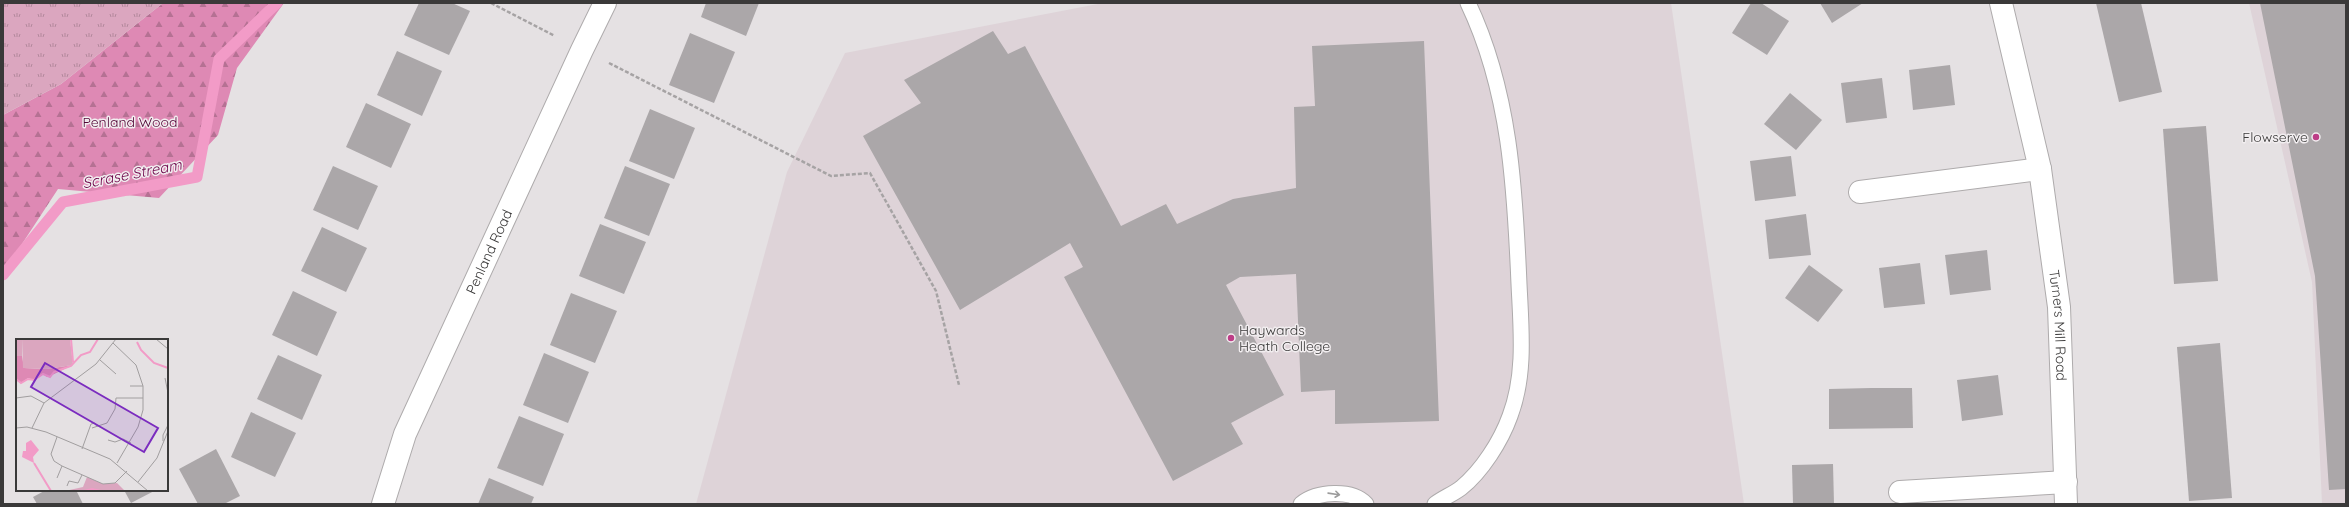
<svg xmlns="http://www.w3.org/2000/svg" width="2349" height="507" viewBox="0 0 2349 507" font-family="Quicksand,sans-serif">
  <style>
    .built { fill: #ded3d8 }
    .forest { fill: url(#forest-firs) }
    .park { fill: url(#park-tufts) }
    .lines { fill: none; stroke-linecap: round; stroke-linejoin: round }
    .stream { stroke: #f29bc7; stroke-width: 11 }
    .building { fill: #aba7a9 }
    .service-casing { stroke: #aeabac; stroke-width: 17 }
    .minor-casing { stroke: #aeabac; stroke-width: 24 }
    .path { stroke: #a6a3a4; stroke-width: 2.5; stroke-dasharray: 4 2; stroke-linecap: butt }
    .service { stroke: #fff; stroke-width: 15 }
    .minor { stroke: #fff; stroke-width: 22 }
    .oneway { stroke: #9c9c9c }
    .poi-dot { fill: #bd3d87; stroke: #f2eef0; stroke-width: 1.5 }
    .labels { text-anchor: middle; stroke-width: 3; stroke-linejoin: round; paint-order: stroke }
    .park-label { font-size: 14px; fill: #510435; stroke: #f2eef0 }
    .poi-label { font-size: 14px; fill: #3a3939; stroke: #f2eef0; text-anchor: end }
    .street-label { font-size: 14px; fill: #3a3939; stroke: #f2eef0 }
    .water-label { font-size: 15px; font-style: italic; fill: #6b0047; stroke: #f2eef0 }
    .inset-river { fill: none; stroke: #f29bc7; stroke-width: 2 }
    .inset-road { fill: none; stroke: #a19e9f; stroke-width: 1 }
    .view { fill: #7b2cbf; fill-opacity: 0.15; stroke: #7b2cbf; stroke-width: 2 }
    .inset-edge { fill: none; stroke: #3a3939; stroke-width: 2 }
  </style>
  <defs>
    <pattern id="forest-firs" width="22" height="20" patternUnits="userSpaceOnUse"><rect width="22" height="20" fill="#de89b4"/><path d="M5 1l3.5 6h-7zM16 11l3.5 6h-7z" fill="#b57193"/></pattern>
    <pattern id="park-tufts" width="24" height="20" patternUnits="userSpaceOnUse"><rect width="24" height="20" fill="#dba6bf"/><path d="M3 7l-1-3M5 7V3M7 7l1-3M15 17l-1-3M17 17v-4M19 17l1-3" fill="none" stroke="#b3889c"/></pattern>
  </defs>
  <rect width="100%" height="100%" fill="#e5e1e3"/>
  <g class="built">
    <path d="M1103 3H1671L1744 504H696L787 172 845 53Z"/>
    <path d="M2249 3H2346V504H2322L2312 282Z"/>
  </g>
  <path class="forest" d="M163 3H284L237 68 218 135 159 198 58 189 3 273V115L61 84Z"/>
  <path class="park" d="M3 3H163L61 84 3 115Z"/>
  <g class="lines">
    <path class="stream" d="M3 275 63 202 197 177 219 59 277 3"/>
  </g>
  <g class="building">
    <path d="M419 3H452L470 11 449 55 404 35Z"/>
    <path d="M706 3H759L746 36 701 17Z"/>
    <path d="M1751 3H1761L1789 21 1767 55 1732 33Z"/>
    <path d="M1820 3H1863L1832 23Z"/>
    <path d="M2096 3H2141L2162 92 2119 102Z"/>
    <path d="M2260 3H2346V489L2329 490 2315 276Z"/>
    <path d="M993 31 1008 54 1025 46 1121 226 1166 204 1177 224 1233 199 1296 188 1294 107 1315 106 1312 46 1424 41 1439 421 1335 424V390L1301 392 1296 274 1240 277 1226 285 1284 395 1231 423 1243 444 1173 481 1064 277 1083 267 1070 243 960 310 863 136 921 103 904 80Z"/>
    <path d="M690 33 735 52 714 103 669 85Z"/>
    <path d="M397 51 442 71 422 116 377 95Z"/>
    <path d="M1950 65 1955 105 1913 110 1909 70Z"/>
    <path d="M1882 78 1887 118 1846 123 1841 83Z"/>
    <path d="M1790 93 1822 120 1796 150 1764 124Z"/>
    <path d="M366 103 411 124 391 168 346 147Z"/>
    <path d="M650 109 695 128 674 179 629 161Z"/>
    <path d="M2206 126 2218 281 2174 284 2163 129Z"/>
    <path d="M1791 156 1796 196 1755 201 1750 161Z"/>
    <path d="M333 166 378 186 358 230 313 210Z"/>
    <path d="M625 166 670 184 649 236 604 218Z"/>
    <path d="M1806 214 1811 255 1769 259 1765 220Z"/>
    <path d="M600 224 646 242 624 294 579 276Z"/>
    <path d="M322 227 367 248 346 292 301 271Z"/>
    <path d="M1987 250 1991 290 1950 295 1945 255Z"/>
    <path d="M1920 263 1925 304 1884 308 1879 268Z"/>
    <path d="M1809 265 1843 290 1818 322 1785 298Z"/>
    <path d="M293 291 337 312 317 356 272 335Z"/>
    <path d="M571 293 617 311 595 363 550 345Z"/>
    <path d="M2220 343 2232 498 2189 501 2177 347Z"/>
    <path d="M544 353 589 372 568 423 523 405Z"/>
    <path d="M278 355 322 375 302 420 257 399Z"/>
    <path d="M1998 375 2003 415 1962 421 1957 380Z"/>
    <path d="M1871 388H1912L1913 428 1829 429V389Z"/>
    <path d="M251 412 296 433 275 477 231 457Z"/>
    <path d="M519 416 564 434 543 486 497 468Z"/>
    <path d="M216 449 240 496 224 504H198L179 469Z"/>
    <path d="M1833 464 1834 504H1793L1792 465Z"/>
    <path d="M489 478 534 497 531 504H478Z"/>
    <path d="M46 490H76L83 504H37L33 497Z"/>
    <path d="M124 490H156L131 503Z"/>
  </g>
  <g class="lines">
    <defs>
      <g id="service">
        <path d="M1301 504C1317 491 1352 489 1366 504"/>
        <path d="M1435 504C1443 498 1453 494 1461 488 1482 471 1501 441 1510 416 1526 374 1521 328 1519 284 1515 188 1510 91 1468 3"/>
      </g>
      <g id="minor">
        <path id="s1" d="M2001 3 2040 169 2059 307 2066 504"/>
        <path d="M1860 192 2040 169"/>
        <path d="M1900 492 2066 482"/>
        <path id="s2" d="M383 504 405 434 582 50 605 3"/>
      </g>
    </defs>
    <use href="#service" class="service-casing"/>
    <use href="#minor" class="minor-casing"/>
    <g class="path">
      <path d="M491 3 555 36"/>
      <path d="M609 63 831 176 870 173 936 291 959 385"/>
    </g>
    <use href="#service" class="service"/>
    <use href="#minor" class="minor"/>
  </g>
  <defs><path id="oneway-shaft" d="M-6 0H5M1.5-3L5.5 0L1.5 3" fill="none" stroke-width="1.6" stroke-linecap="round" stroke-linejoin="round"/></defs>
  <use class="oneway" href="#oneway-shaft" transform="translate(1334 494) rotate(8)"/>
  <g class="poi-dot">
    <circle cx="2316" cy="137" r="4"/>
    <circle cx="1231" cy="338" r="4"/>
  </g>
  <g class="labels">
    <g class="park-label">
      <text x="130" y="127">Penland Wood</text>
    </g>
    <g class="poi-label">
      <text x="2308" y="142">Flowserve</text>
      <text x="1239" y="335" text-anchor="start">Haywards<tspan x="1239" dy="16">Heath College</tspan></text>
    </g>
    <g class="street-label">
      <text dy="5" stroke="none"><textPath href="#s2" startOffset="274">Penland Road</textPath></text>
      <text dy="5" stroke="none"><textPath href="#s1" startOffset="328">Turners Mill Road</textPath></text>
    </g>
    <g class="water-label">
      <text transform="translate(132 174) rotate(-11)" y="5">Scrase Stream</text>
    </g>
  </g>
  <g transform="translate(16 339)">
    <rect width="152" height="152" fill="#e5e1e3"/>
    <path d="M0 0H6V17H0Z" fill="#dba6bf"/>
    <path d="M0 17H6L8 29 30 30 57 26 36 36 31 38 27 35 18 41 12 39 5 44 0 41Z" fill="#de89b4"/>
    <path d="M6 0H54L57 26 30 30 7 29ZM71 138 87 145 101 144 109 152H49L67 148Z" fill="#dba6bf"/>
    <path d="M15 101 23 111 17 118 18 124 6 118 7 112H10V104Z" fill="#f29bc7"/>
    <path class="inset-river" d="M55 0 57 23M121 3 125 11 138 24 152 29M0 40 5 44 12 40 18 41 27 35 34 38 38 33 55 27 65 16 74 13 82 0M18 124 35 152M68 152 76 150 85 152"/>
    <path class="inset-road" d="M140 0 152 10M97 4 120 26 127 47V71L122 88 101 124M84 21 100 35M149 39 152 54M114 47H127M0 59 15 57 28 64M0 89 11 88 30 93 94 120 132 152M16 89 28 64 80 25 100 0M76 89 91 84 99 70 100 59H127M41 98 35 115 38 122 46 127 87 145 99 144 111 132M92 101 99 103 107 100 115 104M147 102V96L152 86M66 110 75 85 79 84 81 88M41 139 46 127M122 143 141 119 152 92M51 147 53 142 62 144 66 136"/>
    <path class="view" d="M29 24 142 89 128 113 15 48Z"/>
    <rect width="152" height="152" class="inset-edge"/>
  </g>
  <rect width="2349" height="507" fill="none" stroke="#3a3939" stroke-width="8"/>
</svg>
